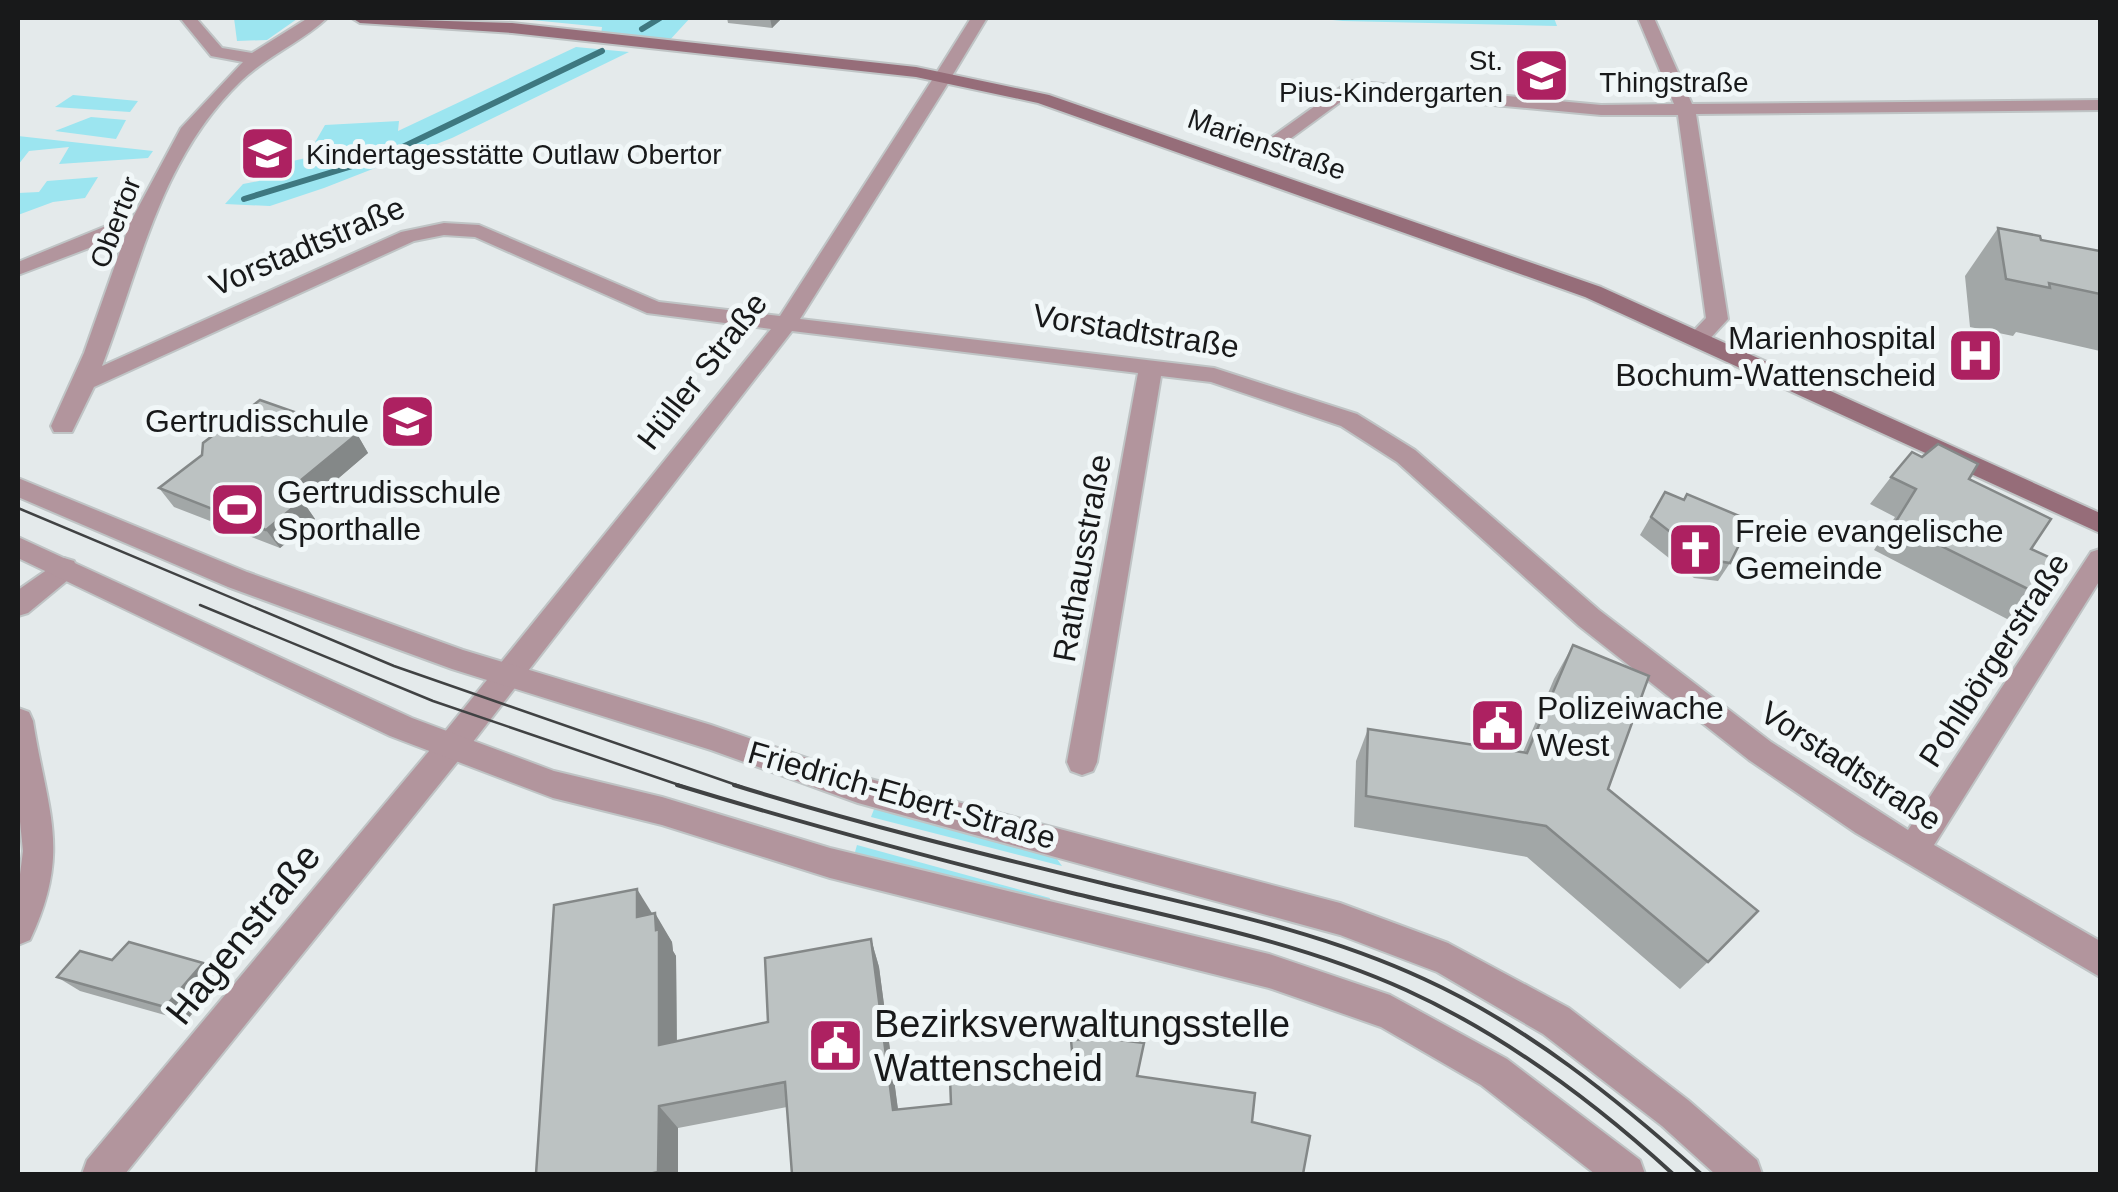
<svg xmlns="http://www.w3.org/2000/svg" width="2118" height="1192" viewBox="0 0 2118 1192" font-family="Arial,sans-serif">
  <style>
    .green { fill: #9ce5f0 }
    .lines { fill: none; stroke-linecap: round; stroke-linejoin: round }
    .stream { stroke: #3e7880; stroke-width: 6 }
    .minor-casing { stroke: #bfc4c5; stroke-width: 4 }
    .tertiary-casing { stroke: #bfc4c5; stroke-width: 4 }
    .secondary-casing { stroke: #bfc4c5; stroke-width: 4 }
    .minor { fill: #b2959d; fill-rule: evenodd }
    .tertiary { fill: #b2959d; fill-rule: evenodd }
    .secondary { fill: #966d79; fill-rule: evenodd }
    .tram-far1 { stroke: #404243; stroke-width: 2.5 }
    .tram { stroke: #404243; stroke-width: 4 }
    .wall { fill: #a2a7a7 }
    .shaded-wall { fill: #848888 }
    .building { fill: #bcc2c2; stroke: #848888; stroke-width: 2.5 }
    .labels { text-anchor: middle; stroke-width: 10; stroke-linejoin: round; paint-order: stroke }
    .far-poi-label { font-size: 28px; fill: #18191a; stroke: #f1f7f8; text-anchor: end }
    .far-street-label { font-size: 28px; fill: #18191a; stroke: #f1f7f8 }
    .street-label { font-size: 32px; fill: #18191a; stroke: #f1f7f8 }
    .poi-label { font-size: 32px; fill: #18191a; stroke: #f1f7f8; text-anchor: start }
    .near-street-label { font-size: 38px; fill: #18191a; stroke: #f1f7f8 }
    .near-poi-label { font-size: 38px; fill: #18191a; stroke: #f1f7f8; text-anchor: start }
  </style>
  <rect width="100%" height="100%" fill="#e4eaeb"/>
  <g class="green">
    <path d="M234 18H294L297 19 267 40 237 41Z"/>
    <path d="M512 18H690L668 42 601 35 602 27Z"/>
    <path d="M1311 18H1554L1557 26 1343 21Z"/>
    <path d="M576 47 629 52 452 138 324 188 270 206 225 204 243 184 259 181 257 169 306 158 325 125 399 121 398 131Z"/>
    <path d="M73 95 138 101 130 112 55 107Z"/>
    <path d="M91 117 126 120 116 139 55 131Z"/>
    <path d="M18 136 153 151 148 158 59 164 69 147 29 151 18 165Z"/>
    <path d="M98 177 85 198 53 202 18 215V193L39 192 47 181Z"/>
    <path d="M876 804 1052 852 1062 866 871 817Z"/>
    <path d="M857 845 1050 898 1049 901 1043 904 853 859Z"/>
  </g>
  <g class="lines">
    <g class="stream">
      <path d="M642 29 660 18"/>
      <path d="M244 199 382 157 602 51"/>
    </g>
    <defs>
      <g id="minor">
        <path d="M180 18H196L222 48 252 53 308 18H327C303 41 267 56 241 81 160 159 141 265 102 366L401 232 444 223 479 225 659 302 780 316 934 77 943 72 952 77 800 319 1214 368 1357 414 1415 450 1599 610 1771 742 1908 830 2091 552 2100 549V580L1934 845 2100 941V977L1856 833 1749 760 1579 626 1397 462 1341 426 1211 382 1161 376 1097 762 1093 771 1082 775 1071 771 1067 762 1138 373 792 331 462 756 125 1174H82L87 1160 440 738 771 329 647 313 475 237 444 235 414 241 94 387 72 432H54L51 426 84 353 126 234 18 275V262L106 226 131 221 181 128 243 62 211 56Z"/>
        <path d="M1638 18H1654L1692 104 2100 100V110L1696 114 1728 319 1706 343 1698 345 1687 338 1706 318 1678 115H1601L1354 92 1275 150 1259 146 1350 81 1601 105 1674 104Z"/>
        <path d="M64 558 74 561 77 568 74 575 28 613 18 616V590Z"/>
        <path d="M18 708 29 712 33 721C47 811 72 851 30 940L18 945V890L23 851 18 802Z"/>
      </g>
      <g id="tertiary">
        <path d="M971 18H987L949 81H937L934 77Z"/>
        <path d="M18 478 247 572 463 650 711 725 859 776 1340 903 1448 943 1569 1008 1688 1100 1757 1160 1762 1174H1715L1662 1126 1543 1034 1437 972 1340 935 858 803 711 750 452 669 228 587 18 497Z"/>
        <path d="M18 537 412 718 554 771 662 797 830 848 1269 954 1390 995 1507 1059 1640 1160 1645 1174H1595L1481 1085 1381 1027 1269 988 830 878 662 825 553 798 390 736 18 558Z"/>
      </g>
      <path id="secondary" d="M352 18 512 23 916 67 1049 95 1601 287 2100 513V533L1585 297 1038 103 916 77 512 33 360 23Z"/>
    </defs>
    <use href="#minor" class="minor-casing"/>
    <use href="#tertiary" class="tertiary-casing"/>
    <use href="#secondary" class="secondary-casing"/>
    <use href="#minor" class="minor"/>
    <use href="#tertiary" class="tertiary"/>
    <use href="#secondary" class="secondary"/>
    <g class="tram-far1">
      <path d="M18 508 394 666 742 787"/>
      <path d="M200 605 433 701 685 787"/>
    </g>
    <g class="tram">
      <path d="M677 785C808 825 939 860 1072 893 1184 920 1300 942 1406 990 1505 1035 1593 1101 1673 1174"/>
      <path d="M734 785C859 824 986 855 1114 886 1219 911 1325 933 1424 979 1527 1026 1617 1099 1701 1174"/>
    </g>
  </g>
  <g class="wall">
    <path d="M727 18H782L772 28 728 23Z"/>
    <path d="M1998 228 2041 240 2100 251V351L2016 332 2013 336 1970 327 1965 276Z"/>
    <path d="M357 434 368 453 306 506 315 519 280 548 174 507 159 488Z"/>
    <path d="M1891 477 1969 479 2031 549 2036 593 2009 620 1874 550 1895 517 1870 504Z"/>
    <path d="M1665 492 1730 563 1718 581 1694 578 1640 535Z"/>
    <path d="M1573 645 1608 789 1708 962 1680 989 1527 857 1354 827 1356 761 1368 729 1523 752 1554 679Z"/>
    <path d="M554 905 653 914 672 942 673 951 676 956 677 1041 768 1022 871 939 879 967 898 1110 951 1104 1071 1074V1040L1138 1077 1252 1122 787 1107 678 1128V1174Z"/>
    <path d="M112 960 223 977 186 1021 80 991 57 977Z"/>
  </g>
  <g class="shaded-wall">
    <path d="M770 18H782L772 28Z"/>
    <path d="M357 434 368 453 306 506 315 519 280 548 266 530 283 495Z"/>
    <path d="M637 889 655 918 637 917Z"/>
    <path d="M655 913 672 942 673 951 676 956 677 1069 659 1045Z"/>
    <path d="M871 939 879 967 901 1132 893 1110Z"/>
    <path d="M203 963 223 977 186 1021 165 1007Z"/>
    <path d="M659 1106 678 1128V1174H649Z"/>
  </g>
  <g class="building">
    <path d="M1998 228 2040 236 2041 240 2100 251V294L2049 283 2050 288 2006 279Z"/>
    <path d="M260 400 357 434 283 495 302 500 266 530 159 488 202 455 203 443Z"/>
    <path d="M1938 444 1978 464 1969 479 2051 519 2031 549 2053 559 2049 565 2053 567 2036 593 1895 523 1916 489 1891 477 1912 452 1922 457Z"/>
    <path d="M1665 492 1684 500 1687 494 1751 521 1730 563 1705 559 1651 517Z"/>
    <path d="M1573 645 1649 676 1608 789 1758 911 1708 962 1546 826 1366 796 1368 729 1527 753Z"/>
    <path d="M637 889V917L655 913 656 930 659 929V1045L768 1022 765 958 871 939 893 1110 951 1104 950 1078 1074 1074 1071 1040 1103 1038 1144 1043 1137 1076 1255 1093 1252 1122 1310 1136 1303 1174H792L785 1082 659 1106 658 1172 649 1174H536L554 905Z"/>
    <path d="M129 942 203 963 165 1007 57 977 80 951 112 960Z"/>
  </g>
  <defs>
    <symbol id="school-square" viewBox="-11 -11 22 22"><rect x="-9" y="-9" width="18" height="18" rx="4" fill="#ad2161" stroke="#f1f7f8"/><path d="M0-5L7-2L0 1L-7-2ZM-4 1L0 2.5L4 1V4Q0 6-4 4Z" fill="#fff"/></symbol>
    <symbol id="hospital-square" viewBox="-11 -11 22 22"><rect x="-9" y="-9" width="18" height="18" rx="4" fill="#ad2161" stroke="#f1f7f8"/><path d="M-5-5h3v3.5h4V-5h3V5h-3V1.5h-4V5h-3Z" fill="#fff"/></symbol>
    <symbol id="stadium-square" viewBox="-11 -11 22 22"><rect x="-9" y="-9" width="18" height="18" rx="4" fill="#ad2161" stroke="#f1f7f8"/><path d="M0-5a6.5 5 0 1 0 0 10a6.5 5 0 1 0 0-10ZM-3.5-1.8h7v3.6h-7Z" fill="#fff"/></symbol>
    <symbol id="church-square" viewBox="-11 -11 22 22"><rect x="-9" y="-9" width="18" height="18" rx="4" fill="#ad2161" stroke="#f1f7f8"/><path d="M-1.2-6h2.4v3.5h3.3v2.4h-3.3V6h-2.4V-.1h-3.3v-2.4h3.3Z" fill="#fff"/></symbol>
    <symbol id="civic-square" viewBox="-11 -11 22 22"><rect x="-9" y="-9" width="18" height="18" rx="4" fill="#ad2161" stroke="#f1f7f8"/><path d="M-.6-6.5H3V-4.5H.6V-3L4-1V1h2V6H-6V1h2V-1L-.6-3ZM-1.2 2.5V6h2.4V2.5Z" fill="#fff"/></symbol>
  </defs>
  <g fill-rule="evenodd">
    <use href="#school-square" x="1510" y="44" width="63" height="63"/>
    <use href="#school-square" x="236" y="122" width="63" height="63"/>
    <use href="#hospital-square" x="1944" y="324" width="63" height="63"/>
    <use href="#school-square" x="376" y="390" width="63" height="63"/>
    <use href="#stadium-square" x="206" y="478" width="63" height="63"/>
    <use href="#church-square" x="1664" y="518" width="63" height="63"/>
    <use href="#civic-square" x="1466" y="694" width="63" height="63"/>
    <use href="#civic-square" x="804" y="1014" width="63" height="63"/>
  </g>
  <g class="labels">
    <g class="far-poi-label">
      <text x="1503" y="70">St.<tspan x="1503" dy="32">Pius-Kindergarten</tspan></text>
      <text x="306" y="164" text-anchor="start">Kindertagesstätte Outlaw Obertor</text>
    </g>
    <g class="far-street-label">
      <text x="1674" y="92">Thingstraße</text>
      <text transform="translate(1267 144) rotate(19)" y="10">Marienstraße</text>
      <text transform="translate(115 222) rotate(-69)" y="10">Obertor</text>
    </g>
    <g class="street-label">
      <text transform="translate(307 246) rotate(-23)" y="11">Vorstadtstraße</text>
      <text transform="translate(1136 331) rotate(9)" y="11">Vorstadtstraße</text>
      <text transform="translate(702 371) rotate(-52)" y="11">Hüller Straße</text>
      <text transform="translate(1082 558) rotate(-80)" y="11">Rathausstraße</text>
      <text transform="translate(1994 660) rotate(-57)" y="11">Pohlbörgerstraße</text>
      <text transform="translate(1851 766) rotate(33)" y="11">Vorstadtstraße</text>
      <text transform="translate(902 795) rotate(16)" y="11">Friedrich-Ebert-Straße</text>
    </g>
    <g class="poi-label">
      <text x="1936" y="349" text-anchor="end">Marienhospital<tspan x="1936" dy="37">Bochum-Wattenscheid</tspan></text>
      <text x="369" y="432" text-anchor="end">Gertrudisschule</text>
      <text x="277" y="503">Gertrudisschule<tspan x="277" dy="37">Sporthalle</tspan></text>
      <text x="1735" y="542">Freie evangelische<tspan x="1735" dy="37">Gemeinde</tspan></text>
      <text x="1537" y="719">Polizeiwache<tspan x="1537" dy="37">West</tspan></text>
    </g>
    <g class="near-street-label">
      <text transform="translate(243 934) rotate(-51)" y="13">Hagenstraße</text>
    </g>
    <g class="near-poi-label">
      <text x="874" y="1037">Bezirksverwaltungsstelle<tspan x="874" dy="44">Wattenscheid</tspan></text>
    </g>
  </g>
  <rect width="2118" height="1192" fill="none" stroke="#18191a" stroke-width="40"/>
</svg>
